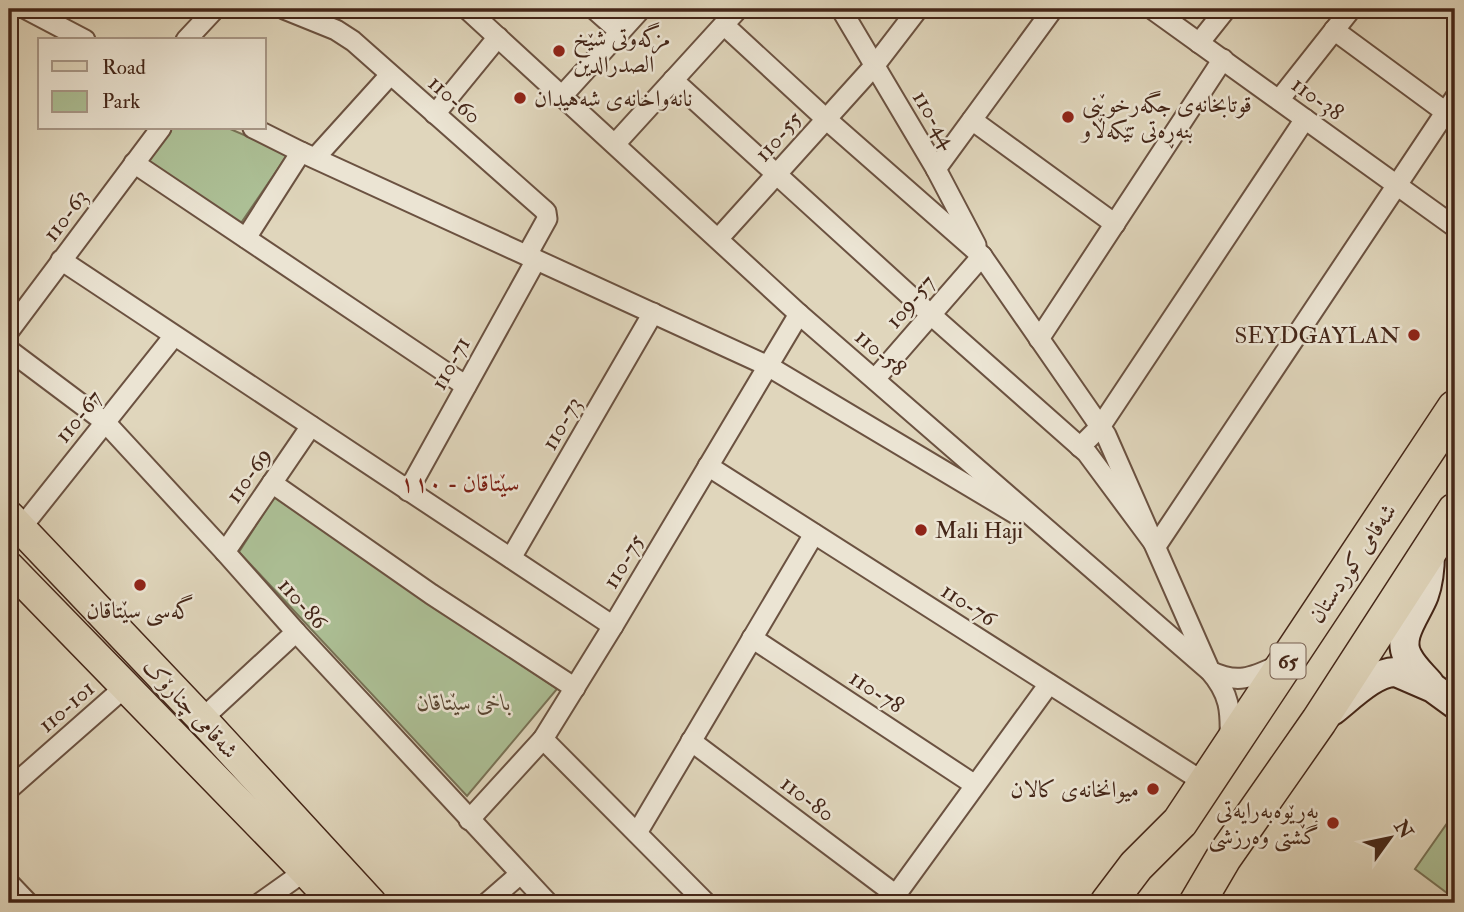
<svg xmlns="http://www.w3.org/2000/svg" width="1464" height="912" viewBox="0 0 1464 912" font-family="'IM FELL Double Pica',Amiri,serif">
  <style>
    .green { fill: #acbf95; stroke: #787256; stroke-width: 2 }
    .lines { fill: none; stroke-linecap: round; stroke-linejoin: round }
    .street-casing { stroke: #6b5241; stroke-width: 23 }
    .secondary-casing { stroke: #442618; stroke-width: 32 }
    .primary-casing { stroke: #442618; stroke-width: 33 }
    .highway-casing { stroke: #442618; stroke-width: 38 }
    .street { stroke: #ebe4d3; stroke-width: 19 }
    .secondary { stroke: #ebe4d3; stroke-width: 28 }
    .primary { stroke: #e0d6bc; stroke-width: 30 }
    .highway { stroke: #e0d6bc; stroke-width: 35 }
    .poi-dot { fill: #8f2418; stroke: #ebe4d3; stroke-width: 2.5 }
    .labels { text-anchor: middle; stroke-width: 5; stroke-linejoin: round; paint-order: stroke }
    .shield { fill: #ebe4d3; stroke: #765f50; stroke-width: 2 }
    .shield-label { font-size: 21px; font-weight: bold; fill: #442618 }
    .poi-label { font-size: 23px; fill: #442618; stroke: #ebe4d3; text-anchor: start }
    .street-label { font-size: 23px; fill: #442618; stroke: #ebe4d3 }
    .park-label { font-size: 23px; font-style: italic; fill: #594531; stroke: #ebe4d3 }
    .neighbourhood-label { font-size: 24px; fill: #7a1f14; stroke: #ebe4d3 }
  </style>
  <rect width="100%" height="100%" fill="#e0d6bc"/>
  <filter id="stains"><feTurbulence type="fractalNoise" baseFrequency=".00286" numOctaves="4"/><feColorMatrix values="0 0 0 0 .2 0 0 0 0 .09 0 0 0 0 .02 0 0 0 .5 -.17"/></filter>
  <radialGradient id="worn" r=".72"><stop offset=".6" stop-color="#630" stop-opacity="0"/><stop offset="1" stop-color="#630" stop-opacity=".3"/></radialGradient>
  <g class="green">
    <path d="M171 128H228L288 154 241 223 147 163Z"/>
    <path d="M274 497 557 689 467 796 239 552Z"/>
    <path d="M1455 812V899L1415 869Z"/>
  </g>
  <g class="lines">
    <defs>
      <g id="street">
        <path d="M26 9 85 40"/>
        <path d="M284 9 336 30 353 41 543 209 546 212 547 219 527 255"/>
        <path d="M467 9 799 314 1210 671C1230 694 1231 711 1230 740"/>
        <path d="M594 9 620 32"/>
        <path d="M841 9 936 169 976 245"/>
        <path d="M1152 9 1455 227"/>
        <path d="M724 25 826 119 982 256 1106 435 1210 671C1238 685 1253 677 1279 665"/>
        <path d="M1334 30 1455 119"/>
        <path d="M186 40 215 9"/>
        <path d="M1199 43 1226 9"/>
        <path d="M673 80 930 314 1087 453 1156 546 1455 98"/>
        <path d="M562 96 641 9"/>
        <path d="M1279 100 1351 9"/>
        <path d="M435 114 498 37"/>
        <path d="M972 120 1115 224"/>
        <path d="M253 128 301 152 768 366 1016 514"/>
        <path d="M615 144 738 9"/>
        <path d="M315 158 390 75"/>
        <path d="M134 163 466 386"/>
        <path d="M936 169 1053 9"/>
        <path d="M246 238 301 152"/>
        <path d="M718 239 875 65 918 9"/>
        <path d="M61 260 613 626"/>
        <path d="M9 331 161 128"/>
        <path d="M1039 339 1223 59"/>
        <path d="M9 350 105 422 225 552 296 632 548 903"/>
        <path d="M875 379 982 256"/>
        <path d="M1080 447 1100 427 1305 119"/>
        <path d="M708 466 1205 783"/>
        <path d="M272 483 431 594 575 688"/>
        <path d="M408 491 536 260"/>
        <path d="M21 528 174 336"/>
        <path d="M225 552 311 426"/>
        <path d="M511 558 653 313"/>
        <path d="M752 638 975 785"/>
        <path d="M202 719 296 632"/>
        <path d="M543 739 706 903"/>
        <path d="M691 741 896 895"/>
        <path d="M9 789 125 687"/>
        <path d="M469 820 543 739 613 626 799 314"/>
        <path d="M637 833 814 534"/>
        <path d="M9 883 28 903"/>
        <path d="M260 903 305 871"/>
        <path d="M487 903 520 874"/>
        <path d="M890 903 1049 684"/>
      </g>
      <g id="secondary">
        <path d="M1429 683C1422 675 1413 667 1408 657 1396 637 1417 614 1424 595 1429 581 1430 566 1430 552"/>
        <path d="M1332 711C1349 698 1375 671 1396 672L1433 688 1455 704"/>
      </g>
      <g id="primary">
        <path d="M9 516 202 719 371 903"/>
        <path d="M9 567 305 871 335 903"/>
      </g>
      <g id="highway">
        <path d="M1108 903 1136 866 1180 822 1455 408"/>
        <path d="M1197 903 1224 857 1319 721 1455 511"/>
      </g>
    </defs>
    <use href="#street" class="street-casing"/>
    <use href="#secondary" class="secondary-casing"/>
    <use href="#primary" class="primary-casing"/>
    <use href="#highway" class="highway-casing"/>
    <use href="#street" class="street"/>
    <use href="#secondary" class="secondary"/>
    <use href="#primary" class="primary"/>
    <use href="#highway" class="highway"/>
  </g>
  <g class="poi-dot">
    <circle cx="559" cy="51" r="7"/>
    <circle cx="520" cy="98" r="7"/>
    <circle cx="1068" cy="117" r="7"/>
    <circle cx="1414" cy="335" r="7"/>
    <circle cx="921" cy="530" r="7"/>
    <circle cx="140" cy="585" r="7"/>
    <circle cx="1153" cy="789" r="7"/>
    <circle cx="1333" cy="823" r="7"/>
  </g>
  <g class="labels">
    <rect class="shield" x="1270.5" y="643.5" width="35" height="35" rx="5"/>
    <g class="shield-label">
      <text x="1288" y="668">65</text>
    </g>
    <g class="poi-label">
      <text x="573" y="46">مزگەوتی شێخ<tspan x="573" dy="26">الصدرالدين</tspan></text>
      <text x="534" y="106">نانەواخانەی شەهیدان</text>
      <text x="1082" y="112">قوتابخانەی جگەرخوێنی<tspan x="1082" dy="26">بنەڕەتی تێکەڵاو</tspan></text>
      <text x="1400" y="343" text-anchor="end">SEYDGAYLAN</text>
      <text x="935" y="538">Mali Haji</text>
      <text x="140" y="618" text-anchor="middle">گەسی سێتاقان</text>
      <text x="1139" y="797" text-anchor="end">میوانخانەی کالان</text>
      <text x="1319" y="818" text-anchor="end">بەڕێوەبەرایەتی<tspan x="1319" dy="26">گشتی وەرزشی</tspan></text>
    </g>
    <g class="street-label">
      <text transform="translate(1318 98) rotate(36)" y="8">110-38</text>
      <text transform="translate(455 99) rotate(41)" y="8">110-60</text>
      <text transform="translate(935 119) rotate(59)" y="8">110-44</text>
      <text transform="translate(778 136) rotate(-48)" y="8">110-55</text>
      <text transform="translate(65 215) rotate(-53)" y="8">110-63</text>
      <text transform="translate(910 301) rotate(-49)" y="8">109-57</text>
      <text transform="translate(881 352) rotate(41)" y="8">110-58</text>
      <text transform="translate(450 363) rotate(-61)" y="8">110-71</text>
      <text transform="translate(78 416) rotate(-51)" y="8">110-67</text>
      <text transform="translate(561 423) rotate(-60)" y="8">110-73</text>
      <text transform="translate(248 475) rotate(-55)" y="8">110-69</text>
      <text transform="translate(623 561) rotate(-59)" y="8">110-75</text>
      <text transform="translate(1352 563) rotate(-56)" y="8">شەقامی کوردستان</text>
      <text transform="translate(303 603) rotate(48)" y="8">110-86</text>
      <text transform="translate(969 604) rotate(33)" y="8">110-76</text>
      <text transform="translate(877 691) rotate(33)" y="8">110-78</text>
      <text transform="translate(66 706) rotate(-41)" y="8">110-101</text>
      <text transform="translate(191 708) rotate(47)" y="8">شەقامی چنارۆک</text>
      <text transform="translate(808 798) rotate(37)" y="8">110-80</text>
    </g>
    <g class="park-label">
      <text x="464" y="710">باخی سێتاقان</text>
    </g>
    <g class="neighbourhood-label">
      <text x="460" y="491">سێتاقان - ١١٠</text>
    </g>
  </g>
  <rect width="1464" height="912" fill="none" stroke="#e0d6bc" stroke-width="35"/>
  <rect x="10" y="10" width="1443" height="891" fill="none" stroke="#442618" stroke-width="3.5"/>
  <rect x="18" y="18" width="1429" height="877" fill="none" stroke="#442618" stroke-width="2"/>
  <rect x="38" y="38" width="228" height="91" fill="#ebe4d3" stroke="#a89888" stroke-width="2"/>
  <rect x="52" y="61" width="35" height="10" fill="#e0d6bc" stroke="#a89888" stroke-width="2"/>
  <text x="102" y="74" font-size="21" fill="#442618">Road</text>
  <rect x="52" y="91" width="35" height="21" fill="#acbf95" stroke="#a89888" stroke-width="2"/>
  <text x="102" y="108" font-size="21" fill="#442618">Park</text>
  <g transform="translate(1390 838) rotate(57)" stroke="#ebe4d3" stroke-width="5" paint-order="stroke">
  <path d="M0-5L12 26L0 18L-12 26Z" fill="#442618"/>
  <text y="-10" font-size="19" font-weight="bold" text-anchor="middle" fill="#442618">N</text>
  </g>
  <rect width="100%" height="100%" filter="url(#stains)"/>
  <rect width="100%" height="100%" fill="url(#worn)"/>
</svg>
